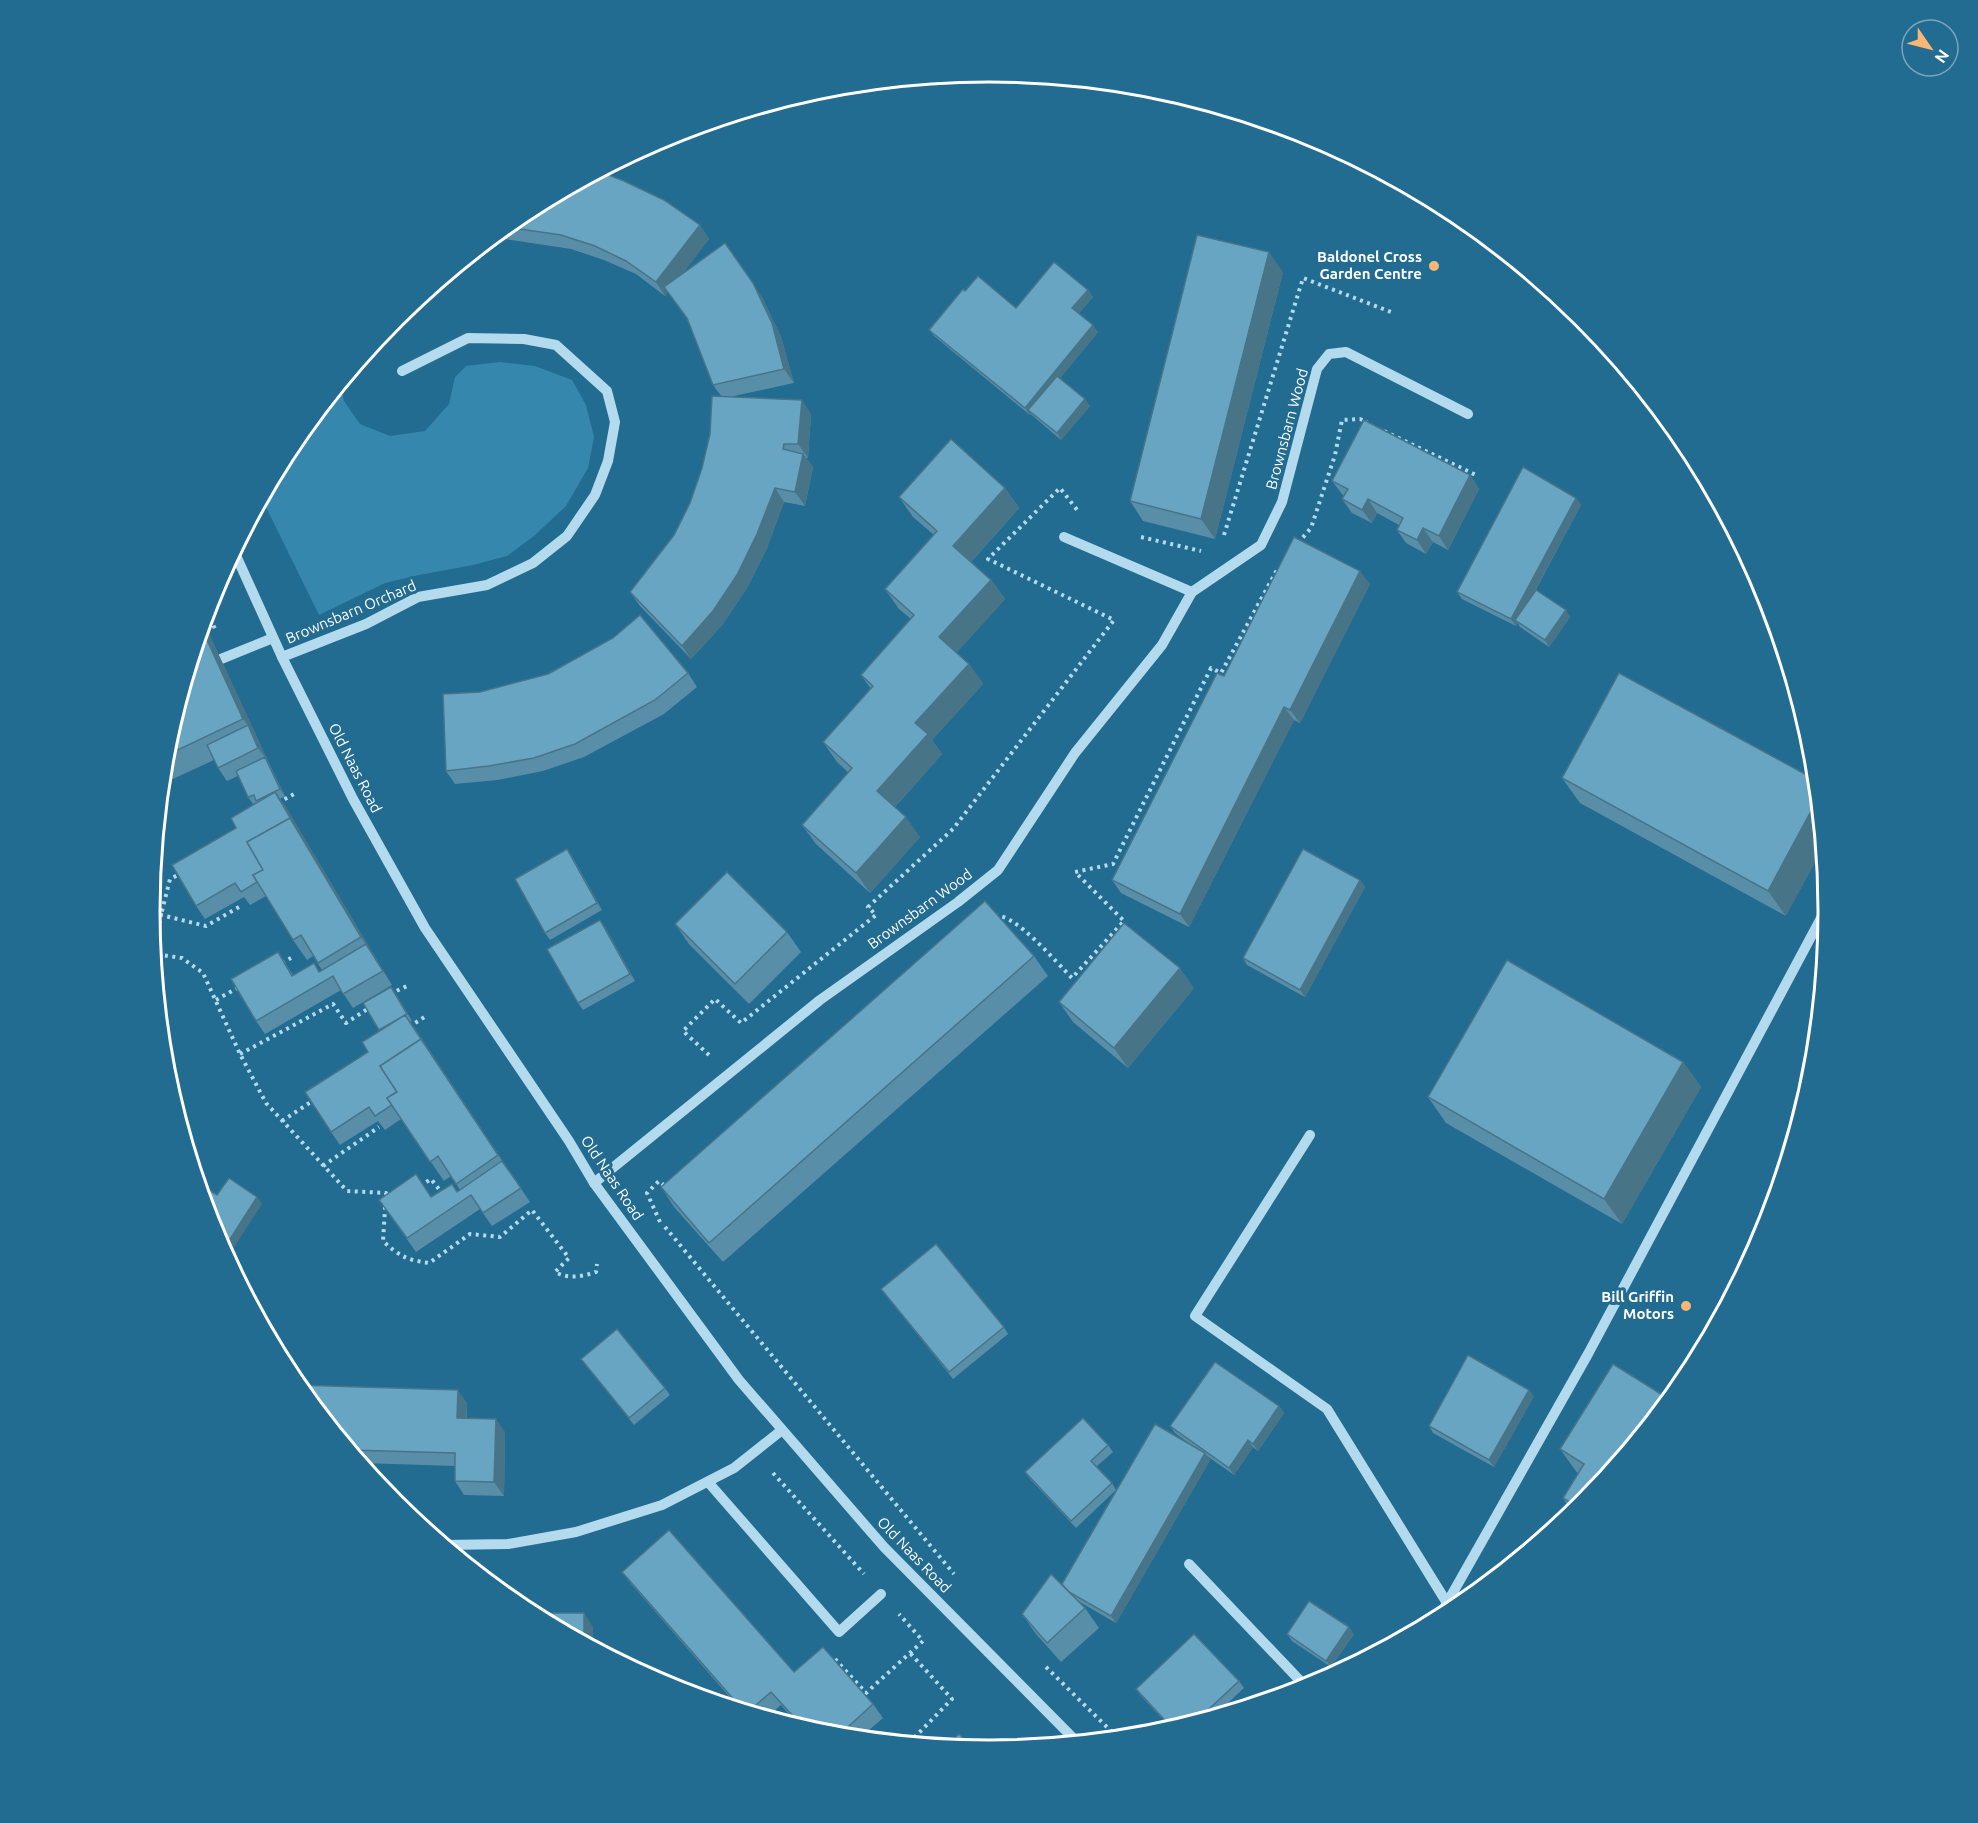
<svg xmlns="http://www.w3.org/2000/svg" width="1978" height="1823" viewBox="0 0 1978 1823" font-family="Ubuntu,sans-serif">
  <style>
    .green { fill: #3687ae }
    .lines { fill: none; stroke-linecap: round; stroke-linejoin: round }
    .path { stroke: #b3daed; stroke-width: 4; stroke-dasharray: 3 4.5; stroke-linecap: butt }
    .minor { stroke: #b3daed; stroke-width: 10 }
    .wall { fill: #598ea8 }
    .shaded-wall { fill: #487488 }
    .building { fill: #67a5c3; stroke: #487488; stroke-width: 1.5 }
    .poi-dot { fill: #f9b675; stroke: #226b91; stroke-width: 2 }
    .labels { text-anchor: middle; stroke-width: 6; stroke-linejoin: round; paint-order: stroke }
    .poi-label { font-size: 15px; font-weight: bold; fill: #fff; stroke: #226b91; text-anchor: end }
    .street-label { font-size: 15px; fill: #fff; stroke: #226b91 }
    .rim { fill: none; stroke: #fff; stroke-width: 3 }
  </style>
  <rect width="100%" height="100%" fill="#226b91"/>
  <path class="green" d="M500 362 535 366 572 380 586 405 594 437 588 468 566 506 534 536 507 556 473 565 419 575 385 583 319 615 262 499 291 445 340 385 344 401 360 424 390 436 425 431 449 404 455 377 466 366Z"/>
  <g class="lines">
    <g class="path">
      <path d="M1384 431 1478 476"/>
      <path d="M1224 535 1303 278 1391 312"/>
      <path d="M1141 537 1201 551"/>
      <path d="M1298 543 1311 528 1335 455 1342 420 1360 419 1367 422"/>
      <path d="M207 612 216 631"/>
      <path d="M278 803 294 794"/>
      <path d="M239 907 206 926 161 915 154 954 182 958 203 973 240 1054 266 1103 347 1191 386 1193 383 1241C399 1256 407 1260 429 1263L470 1234 500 1237 532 1210 569 1258 555 1272C568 1279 581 1277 596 1272L597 1264"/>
      <path d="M150 912 161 915 170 879 182 873"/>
      <path d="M995 916C1014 912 1057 963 1072 978L1124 921 1075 872 1113 864 1211 668 1221 673 1278 568"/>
      <path d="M282 963 291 958"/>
      <path d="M390 994 407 986"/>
      <path d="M216 1000 239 987"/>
      <path d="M409 1027 426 1016"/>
      <path d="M240 1054 333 1004 346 1023 369 1008"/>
      <path d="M709 1055 683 1031 715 999 741 1023 876 915 868 907 953 829 1114 620 988 559 1060 488 1078 511"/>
      <path d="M282 1121 314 1100"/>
      <path d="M323 1166 379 1127"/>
      <path d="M420 1186 431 1179 442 1193"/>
      <path d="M660 1222 647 1193 659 1181 666 1187"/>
      <path d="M665 1227 954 1574"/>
      <path d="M773 1473 864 1574"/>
      <path d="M835 1659 866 1693 923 1641 899 1614"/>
      <path d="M1046 1667 1118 1738"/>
      <path d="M909 1743 952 1699 910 1653"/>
    </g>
    <g class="minor">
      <path d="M1064 537 1192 592"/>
      <path d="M234 551 282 657 353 799 425 928 569 1141 594 1183 739 1380 884 1547 1077 1742"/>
      <path d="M282 657 366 624 418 597 487 585 533 563 567 536 595 495 608 461 615 422 607 391 556 345 524 339 468 338 402 371"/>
      <path d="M221 659 273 638"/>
      <path d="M1310 1135 1195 1316 1327 1409 1447 1603"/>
      <path d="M594 1183 820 1000 958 902 998 870 1075 753 1162 645 1192 592 1261 545 1282 502 1317 369 1329 354 1346 352 1468 414"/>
      <path d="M1677 1391 1675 1390 1720 1311 1772 1210"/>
      <path d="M708 1482 839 1632 881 1594"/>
      <path d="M444 1545 508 1544 576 1532 662 1505 734 1468 782 1430"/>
      <path d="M1189 1564 1307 1688"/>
      <path d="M1438 1619 1588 1354 1828 905"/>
    </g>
  </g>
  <g class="wall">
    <path d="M523 213 700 225 709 239 682 274 762 297 781 337 794 383 729 397 811 414 808 458H806L813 467 805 506 784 502 767 548 747 588 723 624 691 659 640 606 630 592 674 535 690 503 702 468 722 397 713 385 687 319 668 292 665 296 636 274 604 260 571 249 498 238H493Z"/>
    <path d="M1283 272 1215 539 1143 521 1130 501Z"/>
    <path d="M1088 290 1093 297 1079 313 1098 332 1060 378 1090 406 1061 440 1033 416 1031 414 1030 415 934 336 929 330 965 291 1016 308Z"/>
    <path d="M1470 475 1479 489 1448 550 1433 542 1426 554 1406 543 1397 530 1399 525 1377 513 1372 523 1352 513 1342 499 1344 496 1342 494 1332 481Z"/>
    <path d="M1005 488 1019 508 971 562 991 580 1005 599 956 653 969 664 983 684 932 740 942 754 895 807 920 837 870 893 816 844 802 825 849 773 837 762 823 742 871 689 861 675 911 619 899 609 885 589 934 535 913 517 899 497Z"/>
    <path d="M1576 498 1581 505 1533 595 1570 617 1549 647 1520 627 1518 623 1516 626 1462 599 1457 592Z"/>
    <path d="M1370 584 1300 723 1294 720 1189 927 1121 893 1112 880 1224 676Z"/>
    <path d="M204 623 268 761 285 796 280 799 392 985 353 1008 341 990 265 1034 256 1021 278 952 293 975 319 971 322 970 313 956 307 960 293 940 266 896 250 905 244 897 205 919 196 906 236 828 257 803 253 804 248 797 238 776 227 781 218 768 214 760 162 784 166 747Z"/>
    <path d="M688 673 697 687 664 714 584 757 543 771 498 780 455 784 446 771 480 692Z"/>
    <path d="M1619 673 1786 916 1580 803 1562 778Z"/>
    <path d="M567 849 572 856 602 910 550 940 545 933Z"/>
    <path d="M1360 880 1365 887 1305 997 1247 965 1243 958Z"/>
    <path d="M600 920 605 927 635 981 583 1010 578 1003Z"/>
    <path d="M675 924 787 932 801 952 749 1004 689 944Z"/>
    <path d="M1034 956 1048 976 723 1262 674 1207 661 1187Z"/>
    <path d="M1194 988 1128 1068 1073 1022 1059 1002Z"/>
    <path d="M396 994 412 1021 410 1022 530 1202 492 1226 480 1209 416 1252 379 1200 431 1197 457 1192 460 1190 451 1176 444 1181 401 1119 385 1130 378 1121 340 1145 331 1132 368 1052 380 1031 363 1003Z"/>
    <path d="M1683 1062 1701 1087 1622 1224 1446 1123 1428 1097Z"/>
    <path d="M881 1289 1004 1327 1008 1334 953 1379Z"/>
    <path d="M581 1359 665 1388 670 1395 634 1425Z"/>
    <path d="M1613 1364 1582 1505 1573 1513 1563 1498 1578 1474 1560 1449Z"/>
    <path d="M297 1385 467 1403V1418L505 1432 504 1496 464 1495 455 1481V1466L361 1463Z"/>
    <path d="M1534 1396 1494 1467 1433 1433 1429 1426Z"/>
    <path d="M1279 1406 1284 1413 1258 1451 1253 1447 1234 1475 1207 1456 1210 1460 1116 1623 1078 1601 1085 1608 1099 1628 1061 1662 1036 1634 1022 1614 1062 1584 1116 1490 1076 1528 1030 1479 1025 1472 1108 1445 1113 1452 1096 1467 1112 1483 1116 1490 1194 1447 1175 1433 1170 1426Z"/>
    <path d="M622 1572 794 1672 873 1704 883 1718 860 1738 825 1735 800 1727 781 1705 767 1717 740 1709 632 1585Z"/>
    <path d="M1287 1634H1354L1331 1667 1292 1641Z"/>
    <path d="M1239 1681 1244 1688 1213 1717 1172 1729 1141 1696 1136 1689Z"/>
  </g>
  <g class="shaded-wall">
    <path d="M700 225 709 239 665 296 656 282Z"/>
    <path d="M725 243 762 297 781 337 794 383 784 369Z"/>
    <path d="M1269 252 1283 272 1215 539 1201 519Z"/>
    <path d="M1088 290 1093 297 1077 315 1072 308Z"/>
    <path d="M1093 325 1098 332 1032 413 1028 410 1031 414 1030 415 1025 408Z"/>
    <path d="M1085 399 1090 406 1061 440 1057 433Z"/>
    <path d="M802 400 811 414 808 458 798 444Z"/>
    <path d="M803 454 813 467 805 506 795 492Z"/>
    <path d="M1470 475 1479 489 1448 550 1439 536Z"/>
    <path d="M775 488 784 502 767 548 747 588 723 624 691 659 682 646Z"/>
    <path d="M1005 488 1019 508 967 566 953 546Z"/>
    <path d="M1576 498 1581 505 1518 622 1515 620 1518 623 1516 626 1511 619Z"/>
    <path d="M1368 499 1377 513 1372 523 1362 510Z"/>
    <path d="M1423 528 1433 542 1426 554 1417 540Z"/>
    <path d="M1360 571 1370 584 1300 723 1290 710Z"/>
    <path d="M991 580 1005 599 953 657 939 637Z"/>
    <path d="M1566 610 1570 617 1549 647 1545 640Z"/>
    <path d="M204 623 268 761 258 748 248 725 243 719 202 629Z"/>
    <path d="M969 664 983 684 932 740 942 754 891 811 877 791 915 723Z"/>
    <path d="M1284 707 1294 720 1189 927 1180 914Z"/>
    <path d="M265 757 269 764 285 796 280 789Z"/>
    <path d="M275 792 285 805 392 985 361 937Z"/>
    <path d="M1817 800 1822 850 1786 916 1768 891Z"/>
    <path d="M906 817 920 837 870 893 856 873Z"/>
    <path d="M567 849 572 856 602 910 597 903Z"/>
    <path d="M1360 880 1365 887 1305 997 1300 990Z"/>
    <path d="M600 920 605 927 635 981 630 974Z"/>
    <path d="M1180 968 1194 988 1128 1068 1114 1048Z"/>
    <path d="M405 1015 415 1028 530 1202 498 1155Z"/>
    <path d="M1683 1062 1701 1087 1622 1224 1604 1199Z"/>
    <path d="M257 1197 262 1204 227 1258 223 1250Z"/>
    <path d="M458 1390 467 1403 466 1431 457 1418Z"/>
    <path d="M1529 1390 1534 1396 1494 1467 1489 1460Z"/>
    <path d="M1279 1406 1284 1413 1258 1451 1253 1444Z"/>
    <path d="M496 1419 505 1432 504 1496 494 1482Z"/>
    <path d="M1248 1440 1253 1447 1234 1475 1229 1468Z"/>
    <path d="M1205 1453 1210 1460 1116 1623 1111 1616Z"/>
    <path d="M584 1613 593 1627V1647L584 1642Z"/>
    <path d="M1349 1627 1354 1634 1331 1667 1326 1661Z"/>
  </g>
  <g class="building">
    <path d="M601 172 624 181 664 200 700 225 656 282 626 261 595 246 561 235 506 227 523 213Z"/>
    <path d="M1197 235 1269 252 1201 519 1130 501Z"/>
    <path d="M725 243 753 283 772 323 784 369 713 385 687 318 664 287Z"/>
    <path d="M1054 262 1088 290 1072 308 1093 325 1025 408 929 330 963 289 965 291 978 276 1016 308Z"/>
    <path d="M1057 376 1085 399 1057 433 1028 410Z"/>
    <path d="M712 396 802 400 798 444H784L783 449 803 454 795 492 775 488 757 534 737 575 713 611 682 646 630 592 674 535 690 503 702 468 710 434Z"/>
    <path d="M1364 420 1470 475 1439 536 1423 528 1417 540 1397 530 1403 518 1368 499 1362 510 1342 499 1348 489 1332 481Z"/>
    <path d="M951 439 1005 488 953 546 991 580 939 637 969 664 915 723 928 734 877 791 906 817 856 873 802 825 852 768 823 742 873 686 861 675 914 615 885 589 937 531 899 497Z"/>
    <path d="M1523 467 1576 498 1511 619 1457 592Z"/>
    <path d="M1294 537 1360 571 1290 710 1284 707 1180 914 1112 880 1217 673 1224 676Z"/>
    <path d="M1536 590 1566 610 1545 640 1515 620Z"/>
    <path d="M640 615 688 673 655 700 575 744 534 758 489 766 446 771 443 694 480 692 548 674 613 638Z"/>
    <path d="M202 629 243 719 165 756 166 747Z"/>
    <path d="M1619 673 1816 780 1817 800 1768 891 1562 778Z"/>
    <path d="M248 725 258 748 218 768 207 745Z"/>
    <path d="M265 757 280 789 256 801 254 795 248 797 236 771Z"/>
    <path d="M275 792 294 824 290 818 247 842 263 870 253 875 257 882 241 892 235 883 196 906 172 865 236 828 231 818Z"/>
    <path d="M290 818 361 937 318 963 301 935 293 940 253 875 263 870 247 842Z"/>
    <path d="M567 849 597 903 545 933 515 879Z"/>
    <path d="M1303 849 1360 880 1300 990 1243 958Z"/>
    <path d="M727 872 787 932 735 984 675 924Z"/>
    <path d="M985 901 1034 956 709 1243 661 1187Z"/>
    <path d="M600 920 630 974 578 1003 547 949Z"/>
    <path d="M1124 923 1180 968 1114 1048 1059 1002Z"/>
    <path d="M366 944 383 971 343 994 333 976 256 1021 231 979 278 952 292 976 314 963 319 972Z"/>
    <path d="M1507 960 1683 1062 1604 1199 1428 1097Z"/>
    <path d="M391 987 407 1014 379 1030 363 1003Z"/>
    <path d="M405 1015 425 1045 421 1039 380 1066 397 1092 387 1098 392 1105 375 1116 369 1107 331 1132 305 1092 368 1052 362 1042Z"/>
    <path d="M421 1039 498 1155 456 1184 438 1156 430 1162 387 1098 397 1092 380 1066Z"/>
    <path d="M502 1161 521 1188 483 1213 471 1195 407 1238 379 1200 416 1174 431 1197 452 1184 457 1192Z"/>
    <path d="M229 1178 257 1197 223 1250 213 1232 198 1183 217 1195Z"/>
    <path d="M936 1244 1004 1327 949 1372 881 1289Z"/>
    <path d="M617 1329 665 1388 629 1418 581 1359Z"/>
    <path d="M1468 1355 1529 1390 1489 1460 1429 1426Z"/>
    <path d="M1215 1362 1279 1406 1253 1444 1248 1440 1229 1468 1170 1426Z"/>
    <path d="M1613 1364 1669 1399 1582 1505 1579 1508 1563 1498 1584 1464 1560 1449Z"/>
    <path d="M297 1385 458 1390 457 1418 496 1419 494 1482 455 1481V1453L350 1450Z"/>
    <path d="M1083 1418 1108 1445 1091 1461 1112 1483 1071 1521 1025 1472Z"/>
    <path d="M1155 1424 1205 1453 1111 1616 1069 1592 1062 1584Z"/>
    <path d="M669 1530 794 1672 823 1647 873 1704 838 1736 825 1735 804 1728 771 1692 748 1712 743 1710 622 1572Z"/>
    <path d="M1051 1574 1085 1608 1047 1643 1022 1614Z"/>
    <path d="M1309 1601 1349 1627 1326 1661 1287 1634Z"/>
    <path d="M530 1613H584V1642Z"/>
    <path d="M1194 1634 1239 1681 1208 1710 1212 1717 1173 1729 1136 1689Z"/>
    <path d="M959 1734 974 1749 946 1747Z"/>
  </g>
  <g class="poi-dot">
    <circle cx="1434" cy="266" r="6"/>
    <circle cx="1686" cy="1306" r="6"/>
  </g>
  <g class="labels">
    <g class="poi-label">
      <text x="1422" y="262">Baldonel Cross<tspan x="1422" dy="17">Garden Centre</tspan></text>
      <text x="1674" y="1302">Bill Griffin<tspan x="1674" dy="17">Motors</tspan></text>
    </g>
    <g class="street-label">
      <text transform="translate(1287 429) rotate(-75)" y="5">Brownsbarn Wood</text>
      <text transform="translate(351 612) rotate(-23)" y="5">Brownsbarn Orchard</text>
      <text transform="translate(355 768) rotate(63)" y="5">Old Naas Road</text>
      <text transform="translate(920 909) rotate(-36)" y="5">Brownsbarn Wood</text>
      <text transform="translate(612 1178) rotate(56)" y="5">Old Naas Road</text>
      <text transform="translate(914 1555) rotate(46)" y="5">Old Naas Road</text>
    </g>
  </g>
  <path d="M0 0H1978V1823H0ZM160 911a829 829 0 1 1 1658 0a829 829 0 1 1-1658 0Z" fill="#226b91" fill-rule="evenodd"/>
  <path class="rim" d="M160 911a829 829 0 1 1 1658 0a829 829 0 1 1-1658 0Z"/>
  <g transform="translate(1930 48) rotate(125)"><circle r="28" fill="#226b91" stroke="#7aa6bd" stroke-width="1.5"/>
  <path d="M0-4.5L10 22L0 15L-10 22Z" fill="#f9b675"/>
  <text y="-9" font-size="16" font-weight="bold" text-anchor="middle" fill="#ffffff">N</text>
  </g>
</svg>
